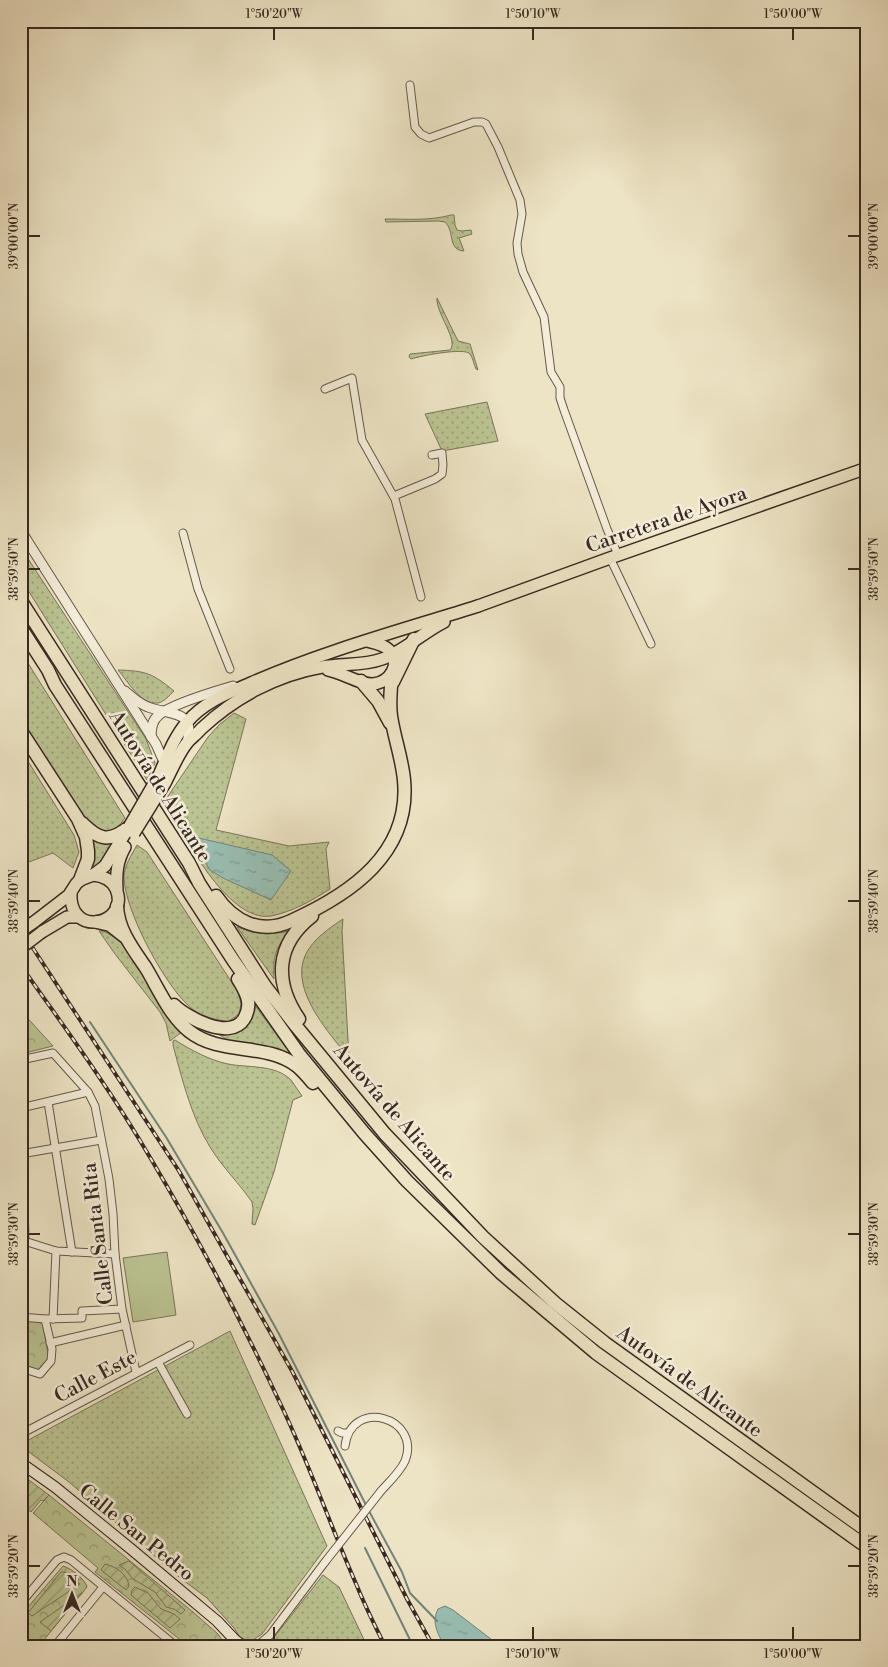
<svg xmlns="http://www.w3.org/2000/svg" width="888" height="1667" viewBox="0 0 888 1667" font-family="'Libre Bodoni',serif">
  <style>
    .grass { fill: url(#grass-dots); stroke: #7a765a }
    .forest { fill: url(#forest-crowns); stroke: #7a765a }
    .garden { fill: url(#garden-furrows); stroke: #7a765a }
    .pitch { fill: #bbc392; stroke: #7a765a }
    .water { fill: url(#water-ripples); stroke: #73837a }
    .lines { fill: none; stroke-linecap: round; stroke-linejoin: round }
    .stream { stroke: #73837a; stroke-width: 2 }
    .minor-casing { stroke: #66584b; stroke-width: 9 }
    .tertiary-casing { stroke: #66584b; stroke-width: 11 }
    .secondary-casing { stroke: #392922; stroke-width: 12 }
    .primary-casing { stroke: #392922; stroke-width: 14 }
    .trunk-casing { stroke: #392922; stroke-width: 14 }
    .motorway-casing { stroke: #392922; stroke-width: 15 }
    .minor { stroke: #f3edd9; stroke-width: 7 }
    .tertiary { stroke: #f3edd9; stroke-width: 9 }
    .secondary { stroke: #f3edd9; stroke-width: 10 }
    .primary { stroke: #ede4c5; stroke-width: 11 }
    .trunk { stroke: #ede4c5; stroke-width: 11 }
    .motorway { stroke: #ede4c5; stroke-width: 12 }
    .rail-casing { stroke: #392922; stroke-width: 4 }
    .rail { stroke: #f3edd9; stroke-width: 2; stroke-dasharray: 5.5; stroke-linecap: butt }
    .minor-bridge-casing { stroke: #66584b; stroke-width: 9; stroke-linecap: butt }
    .trunk-bridge-casing { stroke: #392922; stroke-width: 14; stroke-linecap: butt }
    .minor-bridge { stroke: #f3edd9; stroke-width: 7 }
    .trunk-bridge { stroke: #ede4c5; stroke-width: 11 }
    .ticks { fill: none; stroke: #392922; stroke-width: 2 }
    .labels { text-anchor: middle; stroke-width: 5; stroke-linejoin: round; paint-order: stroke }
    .street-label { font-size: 20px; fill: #392922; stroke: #f3edd9 }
    .neatline { fill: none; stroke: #392922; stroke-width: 2 }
    .ticks-label { font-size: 12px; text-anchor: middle; fill: #392922 }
  </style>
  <defs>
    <pattern id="grass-dots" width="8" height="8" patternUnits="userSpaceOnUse" patternTransform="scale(1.25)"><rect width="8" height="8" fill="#bbc392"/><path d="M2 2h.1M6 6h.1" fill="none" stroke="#999e77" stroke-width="1.8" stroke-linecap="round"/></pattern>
    <pattern id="forest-crowns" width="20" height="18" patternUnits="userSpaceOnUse" patternTransform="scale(1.25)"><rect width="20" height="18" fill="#bbc392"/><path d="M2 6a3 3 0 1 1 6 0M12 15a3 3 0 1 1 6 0" fill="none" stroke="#999e77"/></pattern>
    <pattern id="garden-furrows" width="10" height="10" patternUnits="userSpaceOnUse" patternTransform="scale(1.25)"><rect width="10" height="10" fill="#bbc392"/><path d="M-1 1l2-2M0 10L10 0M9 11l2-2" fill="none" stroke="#999e77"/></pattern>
    <pattern id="water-ripples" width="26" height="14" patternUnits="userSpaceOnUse" patternTransform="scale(1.25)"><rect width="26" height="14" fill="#99bfb4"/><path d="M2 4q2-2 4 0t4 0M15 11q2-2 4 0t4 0" fill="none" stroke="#7e9b92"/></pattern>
  </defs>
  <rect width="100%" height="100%" fill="#ede4c5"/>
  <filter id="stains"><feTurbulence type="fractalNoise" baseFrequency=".004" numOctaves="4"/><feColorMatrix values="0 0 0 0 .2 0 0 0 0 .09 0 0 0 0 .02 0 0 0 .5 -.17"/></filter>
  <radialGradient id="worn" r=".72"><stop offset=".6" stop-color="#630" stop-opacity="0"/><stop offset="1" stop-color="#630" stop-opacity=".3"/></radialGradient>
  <g class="grass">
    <path d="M451 215H454L455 225 457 230 462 231 471 230 472 234 459 238 464 251C447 250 455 231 445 222L438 221 386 222 385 219C406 219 430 221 451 215Z"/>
    <path d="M437 298 458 341 470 344 478 370 476 369C474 365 473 358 470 354 465 347 420 356 411 359L409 357 410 354 450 350C459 340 436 314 437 298Z"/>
    <path d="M487 402 498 441 442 451 425 414Z"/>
    <path d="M21 548 146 739 155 763 147 780 21 579Z"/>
    <path d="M21 652 125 818C113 835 106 834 88 824L21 720Z"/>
    <path d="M118 670C146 671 152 673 174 691 170 695 164 702 158 703 140 705 128 681 118 670Z"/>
    <path d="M234 713 246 719 216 830 289 846 329 842 326 849 330 889C313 900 292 912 271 916 227 923 183 833 164 802L208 737 219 725Z"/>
    <path d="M21 750 74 835 79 852 73 868 53 853 21 865Z"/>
    <path d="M91 839 111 845 103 862 92 869 90 867Z"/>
    <path d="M137 845 147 852 238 992 241 1004 239 1014 228 1022C217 1019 204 1018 195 1011 168 993 124 910 124 877 124 866 132 854 137 845Z"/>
    <path d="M343 919 342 931 349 1058C329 1033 290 990 305 956 312 940 328 929 343 919Z"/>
    <path d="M237 927C257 934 268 936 289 931 275 950 273 955 274 979Z"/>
    <path d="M99 931H104L119 940 183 1031 170 1041 166 1023 160 1012 115 954Z"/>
    <path d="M254 1004 293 1057 229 1041 214 1031 225 1033Z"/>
    <path d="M175 1040C191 1050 209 1060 228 1064 248 1068 275 1064 291 1080 295 1085 298 1091 302 1096L293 1100 274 1172 255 1225 252 1224 253 1209 252 1202C239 1183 222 1167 210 1147 191 1116 182 1079 173 1045V1041Z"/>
    <path d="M230 1331 327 1546 262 1634 253 1640H246L240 1637 234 1628 207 1598 179 1577 69 1482 21 1446V1444Z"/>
    <path d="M323 1575 339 1587 367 1646H271L272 1640Z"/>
  </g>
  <g class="forest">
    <path d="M21 1011 53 1046 21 1054Z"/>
    <path d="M21 1319 42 1320 49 1359 37 1371 21 1366Z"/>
    <path d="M49 1495 193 1612 218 1634 224 1643 220 1646H188L95 1572 98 1568 33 1513Z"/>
    <path d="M63 1566C71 1568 85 1579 87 1587L39 1646H21V1615Z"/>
  </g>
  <g class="garden">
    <path d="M21 1474 49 1495 43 1501 41 1500 31 1512 21 1503Z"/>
    <path d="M129 1561 185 1610 181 1614 174 1609 166 1607 155 1592 133 1579 125 1569 119 1565Z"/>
    <path d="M105 1564C117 1567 127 1574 129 1586L126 1590 101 1570Z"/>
    <path d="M61 1572H65L80 1584 32 1616 28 1613Z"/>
    <path d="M135 1587 148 1593 161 1609 174 1614 180 1619 170 1628 131 1595 132 1590Z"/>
    <path d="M83 1592 51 1631 40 1622Z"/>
  </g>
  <path class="pitch" d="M167 1252 176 1315 133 1322 123 1258Z"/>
  <g class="water">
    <path d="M190 836 272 855 291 871 271 900 223 878 210 870Z"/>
    <path d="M445 1606 453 1610 500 1646H444C438 1633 431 1623 438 1609Z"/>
  </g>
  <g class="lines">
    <g class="stream">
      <path d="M90 1022 166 1137 223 1233 279 1334 367 1507"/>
      <path d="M369 1511 402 1572 410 1593 437 1621"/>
      <path d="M365 1548 413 1646"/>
    </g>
    <defs>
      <g id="minor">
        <path d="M410 85 415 127 421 134 429 138 474 122H482L486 124 498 147 520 200 522 214 517 243 518 254 523 272 544 317 551 372 560 387V398L564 410 607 529 618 555"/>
        <path d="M325 389 352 378 362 440 395 499 421 597"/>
        <path d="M394 496 435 479 442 474 443 465 442 453 432 455"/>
        <path d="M183 533 198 589 230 669"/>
        <path d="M610 558 651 644"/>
        <path d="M21 1060 53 1053 88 1092 95 1106 109 1179 113 1214 115 1254 122 1309 136 1372"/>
        <path d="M48 1102 72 1252"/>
        <path d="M21 1108 88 1092"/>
        <path d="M21 1154 101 1140"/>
        <path d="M21 1180 24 1199 25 1241"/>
        <path d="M21 1240 56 1251 115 1254"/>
        <path d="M21 1317 45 1319 82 1318V1311L122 1309"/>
        <path d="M53 1319 56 1251"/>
        <path d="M50 1343 126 1325"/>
        <path d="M158 1362 187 1414"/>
        <path d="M21 1368 40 1374 51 1361 52 1349 45 1319"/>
        <path d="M338 1431 342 1433H348"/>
        <path d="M21 1434 190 1345"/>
        <path d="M345 1446C351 1397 422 1417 405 1461 400 1472 389 1482 381 1491"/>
        <path d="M21 1603 57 1560 64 1557 71 1560 176 1646"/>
        <path d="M55 1646 103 1587"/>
        <path d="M257 1646 270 1635 325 1562"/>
      </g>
      <g id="tertiary">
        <path d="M21 531 156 744 164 762"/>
        <path d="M125 691C132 697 139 704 148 707 168 715 197 709 187 742L185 744"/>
        <path d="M151 737C151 728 152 720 159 715 171 704 216 691 233 686"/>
      </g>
      <path id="secondary" d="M21 1463 55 1487 131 1549 217 1621 235 1640 243 1646"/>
      <path id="primary" d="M478 606 610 558 867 468"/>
      <g id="trunk">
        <path d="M328 670C341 672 361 685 373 684 390 682 402 664 389 650 383 644 374 643 367 641"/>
        <path d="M159 775C167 757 174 737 187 722 204 702 228 693 251 683 324 651 402 630 478 606"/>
        <path d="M165 783C172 770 178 754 187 743 191 738 197 734 201 729 234 698 276 675 322 667 342 663 363 666 382 659 402 652 424 632 444 622"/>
        <path d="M117 889C116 874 117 861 125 847"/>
        <path d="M71 892C68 940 131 924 116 889 112 880 103 876 93 875"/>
        <path d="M34 922 69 895 76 884 80 880 93 875 105 866 129 827"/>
        <path d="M42 932 67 917H79"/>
      </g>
      <g id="motorway">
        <path d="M21 601 189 863 199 883 265 986 296 1026 385 1134 483 1237 555 1303 605 1343 867 1531"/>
        <path d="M21 628 48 670 55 685 233 960 299 1054 364 1133 407 1181 501 1273 596 1353 867 1547"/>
        <path d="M361 681 378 701 390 723"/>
        <path d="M393 682 414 639"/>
        <path d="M21 731 78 819 86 837 88 851V859L80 880"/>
        <path d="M82 823C99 840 109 843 129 827"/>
        <path d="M216 896C234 922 261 935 291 921 351 894 411 853 404 780 402 758 394 737 391 716 389 702 391 688 392 674"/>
        <path d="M117 906C118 930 133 949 146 968 158 988 170 1016 189 1031 220 1056 266 1042 297 1066 303 1071 308 1077 313 1083"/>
        <path d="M97 922 110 925 124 936"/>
        <path d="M174 1005C187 1018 230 1041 244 1019 247 1014 249 1007 248 1001 247 993 242 986 238 979"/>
        <path d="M299 1019C274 982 275 945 312 916"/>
      </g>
    </defs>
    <use href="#minor" class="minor-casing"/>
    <use href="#tertiary" class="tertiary-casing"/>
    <use href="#secondary" class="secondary-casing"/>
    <use href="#primary" class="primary-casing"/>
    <use href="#trunk" class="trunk-casing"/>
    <use href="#motorway" class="motorway-casing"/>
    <use href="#minor" class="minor"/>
    <use href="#tertiary" class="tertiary"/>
    <use href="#secondary" class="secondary"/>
    <use href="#primary" class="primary"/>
    <use href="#trunk" class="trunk"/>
    <use href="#motorway" class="motorway"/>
    <defs>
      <g id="rail">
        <path d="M21 930 179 1171 292 1371 407 1599 433 1646"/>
        <path d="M21 966C66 1029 112 1092 151 1159 198 1238 241 1320 280 1403 309 1463 330 1525 357 1586 365 1606 375 1626 385 1646"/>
      </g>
    </defs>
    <use href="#rail" class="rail-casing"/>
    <use href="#rail" class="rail"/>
    <defs>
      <path id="minor-bridge" d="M325 1562 381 1491"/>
      <g id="trunk-bridge">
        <path d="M129 827 159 775"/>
        <path d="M134 833 165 783"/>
        <path d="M21 931 34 922"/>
        <path d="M21 948 42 932"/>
      </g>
    </defs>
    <use href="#minor-bridge" class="minor-bridge-casing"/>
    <use href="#trunk-bridge" class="trunk-bridge-casing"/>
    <use href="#minor-bridge" class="minor-bridge"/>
    <use href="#trunk-bridge" class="trunk-bridge"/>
  </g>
  <path class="ticks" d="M274 28V40M533 28V40M793 28V40M28 236H40M848 236H860M28 569H40M848 569H860M28 901H40M848 901H860M28 1234H40M848 1234H860M28 1566H40M848 1566H860M274 1627V1640M533 1627V1640M793 1627V1640"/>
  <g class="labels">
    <g class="street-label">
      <text transform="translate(666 519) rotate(-19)" y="7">Carretera de Ayora</text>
      <text transform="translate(161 786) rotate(58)" y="7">Autovía de Alicante</text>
      <text transform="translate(395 1112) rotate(49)" y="7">Autovía de Alicante</text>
      <text transform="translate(97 1234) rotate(-97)" y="7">Calle Santa Rita</text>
      <text transform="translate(95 1376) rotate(-28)" y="7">Calle Este</text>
      <text transform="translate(690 1381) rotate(36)" y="7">Autovía de Alicante</text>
      <text transform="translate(137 1532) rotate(39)" y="7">Calle San Pedro</text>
    </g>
  </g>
  <rect width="888" height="1667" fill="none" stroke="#ede4c5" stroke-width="55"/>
  <g transform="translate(72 1594)" stroke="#f3edd9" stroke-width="4" paint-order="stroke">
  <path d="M0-4L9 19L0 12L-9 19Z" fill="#392922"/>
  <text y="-8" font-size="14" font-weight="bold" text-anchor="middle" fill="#392922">N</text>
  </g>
  <rect x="28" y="28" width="832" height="1612" class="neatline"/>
  <g class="ticks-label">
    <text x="274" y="18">1°50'20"W</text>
    <text x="533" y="18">1°50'10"W</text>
    <text x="793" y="18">1°50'00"W</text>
    <text transform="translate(14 236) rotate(-90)" y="4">39°00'00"N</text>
    <text transform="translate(874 236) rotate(-90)" y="4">39°00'00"N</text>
    <text transform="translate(14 569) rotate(-90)" y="4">38°59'50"N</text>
    <text transform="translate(874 569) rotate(-90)" y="4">38°59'50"N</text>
    <text transform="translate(14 901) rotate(-90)" y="4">38°59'40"N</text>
    <text transform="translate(874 901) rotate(-90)" y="4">38°59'40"N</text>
    <text transform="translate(14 1234) rotate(-90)" y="4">38°59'30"N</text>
    <text transform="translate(874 1234) rotate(-90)" y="4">38°59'30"N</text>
    <text transform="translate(14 1566) rotate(-90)" y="4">38°59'20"N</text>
    <text transform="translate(874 1566) rotate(-90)" y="4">38°59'20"N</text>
    <text x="274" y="1658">1°50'20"W</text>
    <text x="533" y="1658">1°50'10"W</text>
    <text x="793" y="1658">1°50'00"W</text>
  </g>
  <rect width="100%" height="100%" filter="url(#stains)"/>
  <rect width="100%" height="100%" fill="url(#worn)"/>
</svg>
